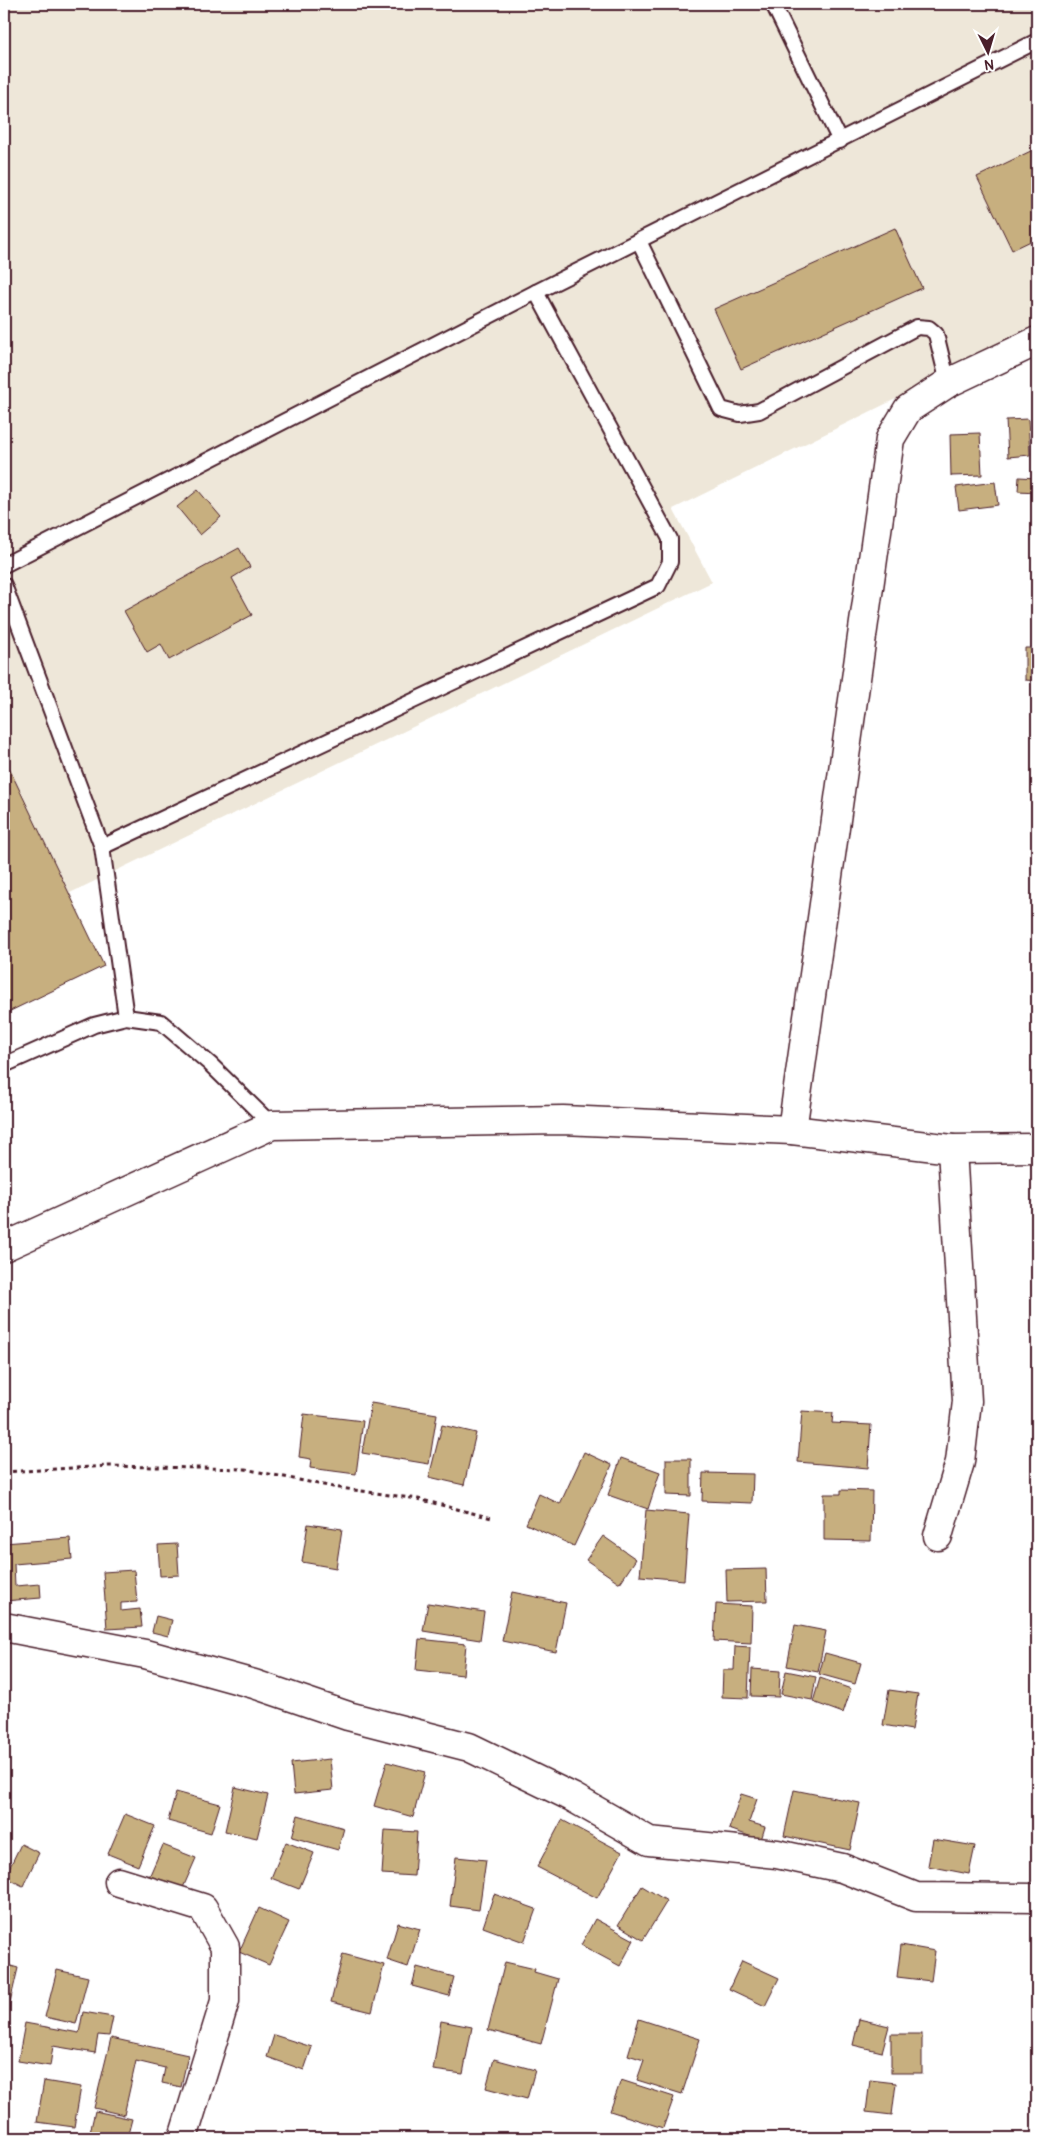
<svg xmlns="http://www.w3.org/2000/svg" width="1041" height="2142" viewBox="0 0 1041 2142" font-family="Pangolin,sans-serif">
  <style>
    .built { fill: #eee7d9 }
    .building { fill: #c7af7f; stroke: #4a1f2b }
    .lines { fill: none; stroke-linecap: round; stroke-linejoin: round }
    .lane-casing { stroke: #4a1f2b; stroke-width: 18 }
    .street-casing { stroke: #4a1f2b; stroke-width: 31 }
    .secondary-casing { stroke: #4a1f2b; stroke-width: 31 }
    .path { stroke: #4a1f2b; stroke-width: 3; stroke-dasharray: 4 4; stroke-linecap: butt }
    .lane { stroke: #fff; stroke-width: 14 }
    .street { stroke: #fff; stroke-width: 28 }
    .secondary { stroke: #fff; stroke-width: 28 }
  </style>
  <rect width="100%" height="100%" fill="#fff"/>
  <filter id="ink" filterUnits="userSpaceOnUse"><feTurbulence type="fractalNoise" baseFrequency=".02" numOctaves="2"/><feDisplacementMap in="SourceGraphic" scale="10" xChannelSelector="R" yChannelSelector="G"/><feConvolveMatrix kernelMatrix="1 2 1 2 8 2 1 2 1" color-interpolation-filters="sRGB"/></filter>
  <g filter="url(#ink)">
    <path class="built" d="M4 4H1037V329L673 509 712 582 70 893 104 966 4 1014Z"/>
    <g class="building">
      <path d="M1037 148V238L1012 250 977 177Z"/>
      <path d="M895 228 922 288 741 369 714 309Z"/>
      <path d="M1028 419 1030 455 1008 457 1006 420Z"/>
      <path d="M980 433 982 475 951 476 950 434Z"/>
      <path d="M1019 477 1037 478V492L1018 491Z"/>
      <path d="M995 482 998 505 959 510 956 487Z"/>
      <path d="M198 490 221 517 200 535 177 507Z"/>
      <path d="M239 548 250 567 232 578 252 615 169 660 161 644 147 652 124 611Z"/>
      <path d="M1025 648H1037V681L1025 680Z"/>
      <path d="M7 764 104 966 4 1014V765Z"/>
      <path d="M371 1403 437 1414 429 1464 362 1453Z"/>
      <path d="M802 1411 833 1413 832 1423 871 1425 868 1468 798 1462Z"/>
      <path d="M304 1414 363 1421 356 1474 310 1468 311 1459 299 1457Z"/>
      <path d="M442 1425 476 1433 464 1485 429 1477Z"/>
      <path d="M584 1452 612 1465 574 1546 526 1524 539 1494 560 1504Z"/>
      <path d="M621 1458 660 1472 648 1509 608 1495Z"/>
      <path d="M666 1459H691V1496L666 1495Z"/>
      <path d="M703 1473 753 1474 752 1503 702 1501Z"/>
      <path d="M841 1490 872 1491 871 1541 824 1540V1494H841Z"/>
      <path d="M646 1510 689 1514 684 1580 640 1576Z"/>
      <path d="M308 1524 342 1529 336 1568 302 1562Z"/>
      <path d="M603 1536 636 1559 620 1583 586 1560Z"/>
      <path d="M70 1538 72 1559 14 1564 15 1586 40 1584 41 1598 4 1601V1543Z"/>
      <path d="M177 1544 179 1575 160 1576 158 1545Z"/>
      <path d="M766 1569 767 1601 727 1602 726 1570Z"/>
      <path d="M134 1570 137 1602 121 1603V1611L140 1609 142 1627 107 1629 103 1572Z"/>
      <path d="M512 1592 566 1603 556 1652 502 1641Z"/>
      <path d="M428 1603 484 1612 480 1640 423 1631Z"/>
      <path d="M716 1604 752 1606 751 1643 714 1641Z"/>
      <path d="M156 1616 172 1620 168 1636 152 1632Z"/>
      <path d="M795 1625 826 1631 818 1672 787 1666Z"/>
      <path d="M419 1639 466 1644 463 1675 416 1670Z"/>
      <path d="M735 1646 750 1647 748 1698 722 1697 723 1670H734Z"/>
      <path d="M825 1653 861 1663 855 1684 819 1674Z"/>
      <path d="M752 1669 780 1671 779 1697 751 1696Z"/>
      <path d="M786 1671 816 1677 812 1700 781 1694Z"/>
      <path d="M820 1678 851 1689 843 1713 813 1702Z"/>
      <path d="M889 1690 918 1694 912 1730 883 1725Z"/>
      <path d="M330 1759 333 1790 294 1794 291 1763Z"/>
      <path d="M387 1762 425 1772 413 1817 374 1806Z"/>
      <path d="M235 1787 268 1795 257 1838 225 1831Z"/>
      <path d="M794 1790 860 1803 850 1850 784 1836Z"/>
      <path d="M176 1792 220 1804 211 1833 168 1821Z"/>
      <path d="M741 1794 757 1799 749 1822 765 1827 761 1840 729 1829Z"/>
      <path d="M125 1814 155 1826 138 1866 108 1854Z"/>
      <path d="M298 1815 344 1828 338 1850 292 1837Z"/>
      <path d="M562 1820 622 1852 597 1898 537 1867Z"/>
      <path d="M385 1830 417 1832 414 1876 382 1874Z"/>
      <path d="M933 1839 975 1846 969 1874 928 1866Z"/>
      <path d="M286 1842 314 1853 299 1889 271 1878Z"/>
      <path d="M21 1844 39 1853 23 1886 5 1877Z"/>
      <path d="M163 1845 196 1858 182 1890 149 1877Z"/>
      <path d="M456 1857 486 1860 479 1910 450 1906Z"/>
      <path d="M642 1886 667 1901 643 1940 618 1925Z"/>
      <path d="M494 1894 536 1909 524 1942 483 1927Z"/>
      <path d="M259 1908 289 1922 269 1965 239 1952Z"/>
      <path d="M595 1919 634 1940 620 1966 581 1945Z"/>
      <path d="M398 1923 420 1929 408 1967 387 1960Z"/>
      <path d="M901 1945 935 1951 931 1981 897 1977Z"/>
      <path d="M343 1954 384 1965 372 2012 331 2002Z"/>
      <path d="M742 1961 779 1978 765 2006 729 1989Z"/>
      <path d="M505 1962 535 1969 534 1972 558 1979 541 2044 488 2030Z"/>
      <path d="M4 1964 18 1968 4 2028Z"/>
      <path d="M417 1967 454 1977 449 1996 412 1986Z"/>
      <path d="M57 1970 88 1977 76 2024 45 2017Z"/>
      <path d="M83 2012 113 2017 109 2036 98 2035 95 2053 53 2046 50 2066 18 2061 25 2023 79 2033Z"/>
      <path d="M639 2019 700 2039 682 2094 637 2080 644 2060 628 2055Z"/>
      <path d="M859 2019 889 2026 882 2052 853 2045Z"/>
      <path d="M441 2021 472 2027 463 2074 433 2070Z"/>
      <rect x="891" y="2034" width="31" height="39"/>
      <path d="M274 2035 312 2047 304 2070 267 2057Z"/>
      <path d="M111 2038 188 2055 181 2087 162 2083 165 2068 136 2061 124 2115 94 2108Z"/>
      <path d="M494 2059 535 2070 527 2099 486 2088Z"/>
      <path d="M621 2080 674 2097 663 2128 610 2111Z"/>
      <path d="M870 2080 896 2083 892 2115 866 2112Z"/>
      <path d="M44 2081 81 2087 74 2127 37 2122Z"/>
      <path d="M95 2111 132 2119 127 2138 89 2137Z"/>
    </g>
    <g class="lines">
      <defs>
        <g id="lane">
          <path d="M773 4 840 141"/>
          <path d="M639 241 721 409 740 414 759 411 917 327 929 328 936 334 948 383"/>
          <path d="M4 565 536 292 1037 41"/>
          <path d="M4 585 102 847 658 586 670 562V539L536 292"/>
          <path d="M102 847 126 1017"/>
          <path d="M4 1065 94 1025 126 1017 161 1022 210 1064 272 1125"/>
        </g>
        <g id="street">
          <path d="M792 1130 890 439 908 409 948 383 1037 341"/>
          <path d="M938 1536 960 1462 967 1401 952 1149"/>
          <path d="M4 1627 145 1654 254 1684 348 1716 469 1747 572 1797 649 1841 777 1854 842 1868 916 1897 1037 1898"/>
          <path d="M119 1882 203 1908 225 1947V2001L183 2138"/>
        </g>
        <path id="secondary" d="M4 1247 272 1125 563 1120 792 1130 952 1149 1037 1148"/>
      </defs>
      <use href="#lane" class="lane-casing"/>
      <use href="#street" class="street-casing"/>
      <use href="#secondary" class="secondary-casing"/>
      <path class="path" d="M4 1472 109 1466 245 1469 333 1487 418 1499 492 1518"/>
      <use href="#lane" class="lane"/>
      <use href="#street" class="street"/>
      <use href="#secondary" class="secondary"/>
    </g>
  </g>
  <rect width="1041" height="2142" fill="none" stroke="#fff" stroke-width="20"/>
  <rect x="10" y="10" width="1021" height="2122" fill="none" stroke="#4a1f2b" stroke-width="2" filter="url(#ink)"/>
  <g transform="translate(988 52) rotate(175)" stroke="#ffffff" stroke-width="4" paint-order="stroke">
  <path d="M0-4L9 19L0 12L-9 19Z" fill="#4a1f2b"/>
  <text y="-8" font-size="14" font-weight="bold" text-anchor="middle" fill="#4a1f2b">N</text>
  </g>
</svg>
